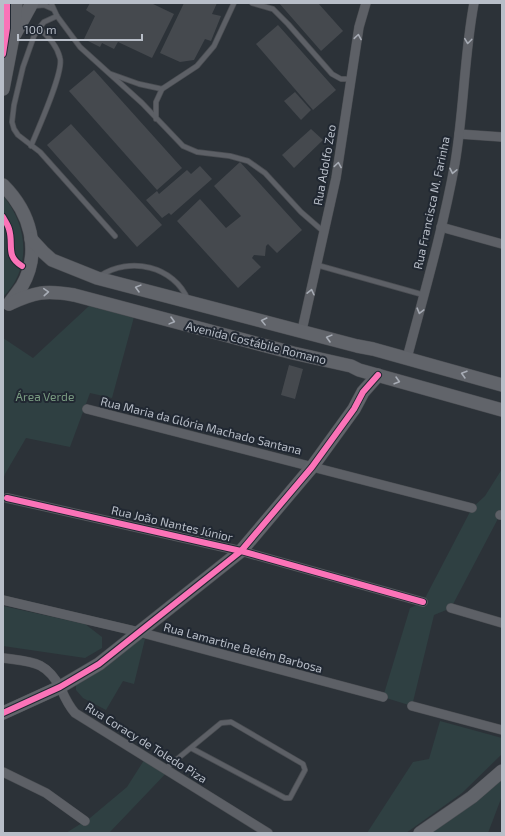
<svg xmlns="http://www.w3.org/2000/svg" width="505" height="836" viewBox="0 0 505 836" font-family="'Exo 2',sans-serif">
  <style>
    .green { fill: #2f4042 }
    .building { fill: #45494e }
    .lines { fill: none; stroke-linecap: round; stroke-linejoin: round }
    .lane-casing { stroke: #4b4e53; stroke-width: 6 }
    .street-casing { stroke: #4b4e53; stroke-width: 10 }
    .secondary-casing { stroke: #4b4e53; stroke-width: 14 }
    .lane { stroke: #5d6066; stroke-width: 4.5 }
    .street { stroke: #5d6066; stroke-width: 9 }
    .secondary { stroke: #61646a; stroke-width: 13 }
    .cycleway-casing { stroke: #212832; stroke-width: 8 }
    .cycleway { stroke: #fb73b8; stroke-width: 6 }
    .oneway { stroke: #a6abb4 }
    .oneway2 { stroke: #a7acb5 }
    .labels { text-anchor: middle; stroke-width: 4; stroke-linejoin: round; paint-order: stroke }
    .street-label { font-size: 12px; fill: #b8bec8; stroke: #212832 }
    .park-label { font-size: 12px; fill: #799b81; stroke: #212832 }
  </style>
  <rect width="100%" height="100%" fill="#2c3238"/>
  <g class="green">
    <path d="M3 196C28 225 32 269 3 297Z"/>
    <path d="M89 306 134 317 112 398 90 393 70 447 26 438 5 474 3 480V338L33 358Z"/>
    <path d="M502 469V511L451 608 434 615 412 706 383 697 410 608 423 602 472 508 485 496Z"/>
    <path d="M3 606 85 624 102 637V648L85 658 3 646Z"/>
    <path d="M138 638 145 639 134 684 123 681 106 710 83 698 76 690V680Z"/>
    <path d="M440 721 502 738V754L462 793 406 833H367L413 762 429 759Z"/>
    <path d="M148 754 171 768 109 833H66L90 818 127 787Z"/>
    <path d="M502 774V796L488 833H420Z"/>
  </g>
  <g class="building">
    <path d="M90 3H151L174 14 152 58 118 42 114 49 102 43 100 47 84 39 95 16 86 10Z"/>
    <path d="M184 3H217L212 14 221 16 211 41 205 39 194 60 180 62 160 53Z"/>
    <path d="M279 3H318L343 31 321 51Z"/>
    <path d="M278 25 336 90 313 110 256 44Z"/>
    <path d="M94 70 182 168 157 190 69 91Z"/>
    <path d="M295 92 311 110 301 120 284 101Z"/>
    <path d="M71 124 162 225 137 247 47 145Z"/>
    <path d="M311 129 323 140 294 168 282 155Z"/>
    <path d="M240 162 302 230 277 253 268 244 266 246 265 256 254 255 252 258 261 267 238 288 177 221 200 199 226 228 241 216 214 186Z"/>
    <path d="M200 166 212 179 171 215 169 213 162 218 146 200 157 191 159 194 187 170 191 174Z"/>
    <path d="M289 365 303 369 295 399 281 395Z"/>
  </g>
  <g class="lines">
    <defs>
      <g id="lane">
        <path d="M51 3 57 16 80 47 142 103 183 146 197 152 230 156 248 161 265 173 301 212 324 232"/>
        <path d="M252 3 273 9 288 24 332 74 341 79H351"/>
        <path d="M34 6 44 5 53 9"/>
        <path d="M57 16 44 22 39 28 34 36 23 67 14 105 12 122 14 129 18 135 40 152 115 236"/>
        <path d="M111 74 139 84 162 89 197 66 214 46 234 3"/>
        <path d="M156 119V102L162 89"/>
        <path d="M31 146C38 129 64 72 60 58 57 45 48 37 39 28"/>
        <path d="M317 265 424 295"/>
        <path d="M100 276C130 256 174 266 188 300"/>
        <path d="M165 769 221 723 231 722 303 764 305 770 290 798H285L191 748"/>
      </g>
      <g id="street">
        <path d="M459 134 502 137"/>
        <path d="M441 227 502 244"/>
        <path d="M302 330 336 178 359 27 366 3"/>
        <path d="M407 358C424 294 443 229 455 163 464 110 464 56 474 3"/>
        <path d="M87 409 472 508"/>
        <path d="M7 498 241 551 423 602"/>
        <path d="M500 515H502"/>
        <path d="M3 600 139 632 383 697"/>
        <path d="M451 608 502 623"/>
        <path d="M3 658C31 662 46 660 61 689 65 698 68 705 75 713L268 833"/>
        <path d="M412 706 502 730"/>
        <path d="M3 772 46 793 85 821"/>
      </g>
      <g id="secondary">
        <path d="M15 34 32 3"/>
        <path d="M3 89 13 37 16 3"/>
        <path d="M3 185C30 212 42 251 22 286 18 292 13 298 9 304"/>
        <path d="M31 239 43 252 52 260 97 278 357 346 373 349 502 385"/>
        <path d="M9 304C35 292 45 290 74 295L293 353 351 366 359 370 502 410"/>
        <path d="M3 713 60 687 99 664 241 551 312 467 354 409 363 392 378 375"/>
        <path d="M420 833 472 797 502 771"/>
      </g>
    </defs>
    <use href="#lane" class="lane-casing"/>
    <use href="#street" class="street-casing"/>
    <use href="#secondary" class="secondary-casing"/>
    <use href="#lane" class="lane"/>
    <use href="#street" class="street"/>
    <use href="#secondary" class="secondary"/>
    <defs>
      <g id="cycleway">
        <path d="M3 54 7 28V3"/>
        <path d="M3 217C5 221 8 225 9 229 14 245 5 256 22 266"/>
        <path d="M7 498 241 551 423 602"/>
        <path d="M3 713 60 687 99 664 241 551 312 467 354 409 363 392 378 375"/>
      </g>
    </defs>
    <use href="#cycleway" class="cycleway-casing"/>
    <use href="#cycleway" class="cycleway"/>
  </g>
  <defs><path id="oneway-chevron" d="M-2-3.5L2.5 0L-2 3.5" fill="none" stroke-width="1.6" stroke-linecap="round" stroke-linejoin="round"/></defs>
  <g class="oneway">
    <use href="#oneway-chevron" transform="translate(358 37) rotate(-81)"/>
    <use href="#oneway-chevron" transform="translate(468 41) rotate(97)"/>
    <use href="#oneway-chevron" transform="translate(338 165) rotate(-81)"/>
    <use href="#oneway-chevron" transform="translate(453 171) rotate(102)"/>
    <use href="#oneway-chevron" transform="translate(311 292) rotate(-77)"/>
    <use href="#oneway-chevron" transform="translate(420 311) rotate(105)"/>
  </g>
  <g class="oneway2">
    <use href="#oneway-chevron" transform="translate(138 288) rotate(-165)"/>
    <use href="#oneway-chevron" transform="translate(46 292) rotate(-4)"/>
    <use href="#oneway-chevron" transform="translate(172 321) rotate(15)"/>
    <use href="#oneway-chevron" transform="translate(264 321) rotate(-166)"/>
    <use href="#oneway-chevron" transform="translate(329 338) rotate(-165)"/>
    <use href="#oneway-chevron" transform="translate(464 374) rotate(-164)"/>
    <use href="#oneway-chevron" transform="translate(397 381) rotate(16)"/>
  </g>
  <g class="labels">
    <g class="street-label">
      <text transform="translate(325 165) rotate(-80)" y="4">Rua Adolfo Zeo</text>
      <text transform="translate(432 203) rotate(-78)" y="4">Rua Francisca M. Farinha</text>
      <text transform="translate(256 343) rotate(14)" y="4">Avenida Costábile Romano</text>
      <text transform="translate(201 426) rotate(14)" y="4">Rua Maria da Glória Machado Santana</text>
      <text transform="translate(172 524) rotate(13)" y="4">Rua João Nantes Júnior</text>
      <text transform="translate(243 648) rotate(15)" y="4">Rua Lamartine Belém Barbosa</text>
      <text transform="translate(146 743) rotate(32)" y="4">Rua Coracy de Toledo Piza</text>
    </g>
    <g class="park-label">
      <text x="45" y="401">Área Verde</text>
    </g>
  </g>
  <rect width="505" height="836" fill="none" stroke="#b8bec8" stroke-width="8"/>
  <path d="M18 34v6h124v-6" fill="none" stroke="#b8bec8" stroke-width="2"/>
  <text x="24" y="34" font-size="12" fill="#b8bec8" stroke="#212832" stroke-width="3" paint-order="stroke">100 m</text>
</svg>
